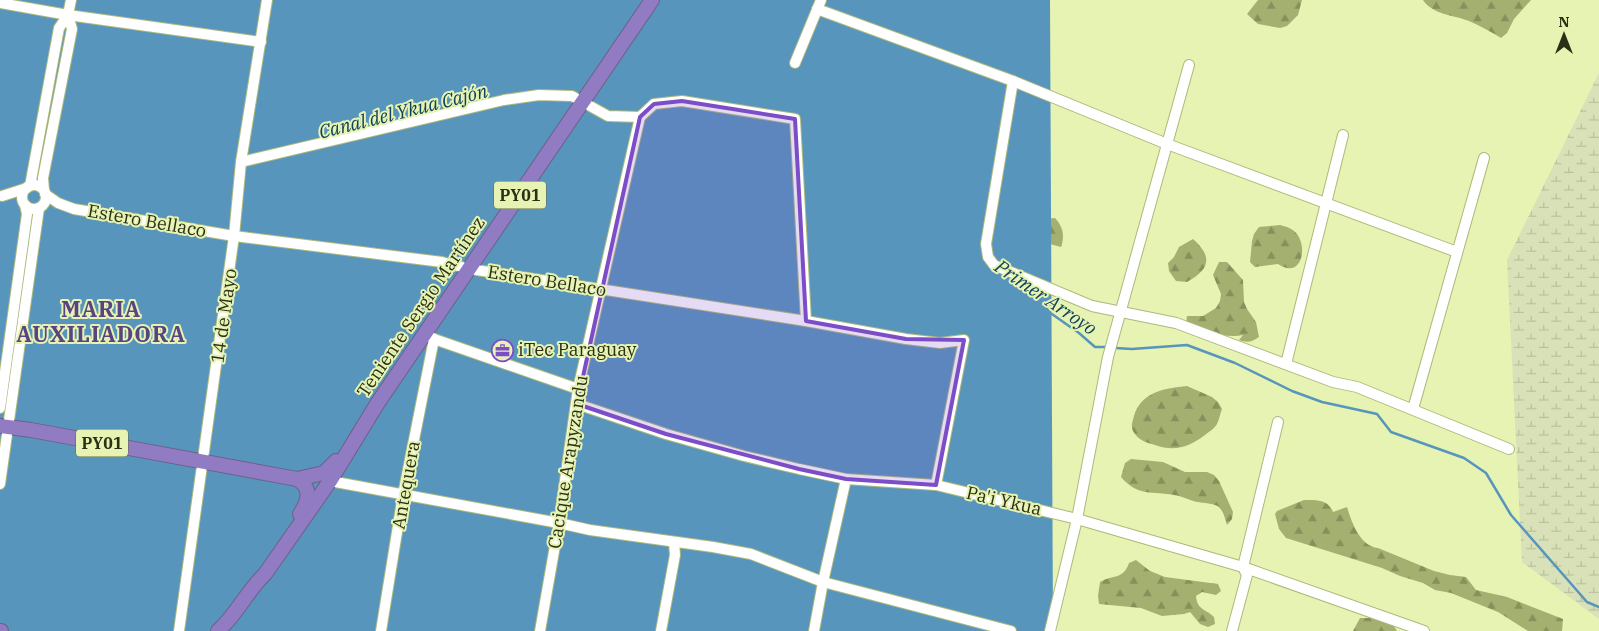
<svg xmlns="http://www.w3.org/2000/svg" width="1599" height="631" viewBox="0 0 1599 631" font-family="'IBM Plex Serif',serif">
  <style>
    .forest { fill: url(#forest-firs) }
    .wetland { fill: url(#wetland-marsh) }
    .water { fill: #5795bc }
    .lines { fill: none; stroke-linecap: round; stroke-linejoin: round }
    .stream { stroke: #5795bc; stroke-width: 2.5 }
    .minor-casing { stroke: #adb97b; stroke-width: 12 }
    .highway-casing { stroke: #6d6086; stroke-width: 16 }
    .minor { stroke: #fff; stroke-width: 10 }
    .highway { stroke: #917bc2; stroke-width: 14 }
    .marked { fill: #7b4dc6; fill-opacity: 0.2; stroke: #7b4dc6; stroke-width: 4; stroke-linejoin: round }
    .labels { text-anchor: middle; stroke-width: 4; stroke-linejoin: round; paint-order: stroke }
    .shield { fill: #e6f3b2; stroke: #626a45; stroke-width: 1 }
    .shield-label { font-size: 16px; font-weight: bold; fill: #2a2f16 }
    .street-label { font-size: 18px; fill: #2a2f16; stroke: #e6f3b2 }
    .poi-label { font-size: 18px; fill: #2a2f16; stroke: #e6f3b2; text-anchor: start }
    .water-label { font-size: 19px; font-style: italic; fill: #0e415d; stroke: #e6f3b2 }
    .district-label { font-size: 22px; font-weight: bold; letter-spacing: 1px; fill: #584481; stroke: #e6f3b2 }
  </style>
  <defs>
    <pattern id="forest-firs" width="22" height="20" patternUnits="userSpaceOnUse" patternTransform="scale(1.25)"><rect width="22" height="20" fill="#a4b070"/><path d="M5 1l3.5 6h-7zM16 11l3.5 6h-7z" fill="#86905b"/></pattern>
    <pattern id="wetland-marsh" width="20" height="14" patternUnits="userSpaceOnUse" patternTransform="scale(1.25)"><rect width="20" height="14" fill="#d8e1b7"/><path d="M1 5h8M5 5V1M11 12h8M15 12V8" fill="none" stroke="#bac19d"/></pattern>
  </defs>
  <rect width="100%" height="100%" fill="#e6f3b2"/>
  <g class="forest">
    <path d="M1258 0H1302L1298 15 1287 26 1280 28 1258 24 1247 14Z"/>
    <path d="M1423 0H1531L1514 19 1507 33 1501 38C1491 32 1481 26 1469 21 1454 15 1433 15 1423 0Z"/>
    <path d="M1055 218C1063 227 1065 235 1061 247L1046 243 1033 220Z"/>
    <path d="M1280 225C1284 226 1291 228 1294 231 1309 243 1303 281 1278 264L1255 267 1250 262 1252 241 1254 234 1259 227Z"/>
    <path d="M1193 239C1213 257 1210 269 1187 282L1176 281 1169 271 1168 263 1174 257 1179 247Z"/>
    <path d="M1219 262H1227L1243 280 1244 302 1247 309 1256 322 1259 337C1252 342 1247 343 1239 340L1243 335C1226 339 1202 330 1186 324L1187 316H1203L1216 308 1220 301 1221 294 1213 275Z"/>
    <path d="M1187 386 1212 397 1218 402 1222 409C1220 414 1219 420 1217 424 1214 429 1210 431 1205 435 1189 447 1175 452 1155 445 1148 443 1140 441 1135 434 1130 428 1132 423 1134 416 1141 392 1165 388 1187 386Z"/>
    <path d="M1131 459 1163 462 1185 472H1207L1214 475 1219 481 1233 512 1232 519 1227 525C1225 519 1224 512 1219 507 1214 503 1203 503 1197 502 1189 500 1182 496 1174 495 1153 491 1138 497 1121 477L1125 463Z"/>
    <path d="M1304 500C1316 500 1328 499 1333 512L1347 507C1352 523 1360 546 1378 548L1434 571 1450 575 1466 577 1476 590 1507 597 1563 619 1562 631H1528L1498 612 1451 593 1435 590 1423 583 1400 576 1382 568 1286 538 1279 529 1275 514 1277 511Z"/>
    <path d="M1136 560 1150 571 1165 577 1218 584 1221 591 1216 595 1202 592 1196 596C1197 610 1206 609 1214 617L1215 624 1208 627 1200 624 1190 612 1184 614 1162 616 1141 608 1099 604 1098 596 1100 582C1114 574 1123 580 1129 563Z"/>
    <path d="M1360 618H1375L1391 622 1397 631H1353Z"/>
  </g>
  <path class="wetland" d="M1599 73V619L1522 562 1507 260Z"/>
  <path class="water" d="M0 0H1050L1053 631H0Z"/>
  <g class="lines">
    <g class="stream">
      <path d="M1049 312 1079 333 1095 347H1107"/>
      <path d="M1115 348 1132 349 1187 345 1235 363 1292 391 1322 402 1377 414 1391 432 1464 458 1486 473 1511 515 1587 602 1599 607"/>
    </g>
    <defs>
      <g id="minor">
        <path d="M0 3 68 15 261 42"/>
        <path d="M817 9 1013 81 1167 144 1457 252"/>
        <path d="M795 63 821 0"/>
        <path d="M1013 81 986 244 988 257 994 265 1092 306 1176 323 1333 382 1357 387 1509 449"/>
        <path d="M241 162 504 100 539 95 572 96 608 116 640 117 654 104 682 101 795 119 806 321"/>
        <circle cx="34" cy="197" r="12"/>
        <path d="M30 186 59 28 68 15"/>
        <path d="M44 190 43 178 72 29 68 15 71 0"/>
        <path d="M45 194 58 203 74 209 234 236 442 262 470 269 806 321 906 339 940 343 964 340 936 485"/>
        <path d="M2 196 27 188"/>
        <path d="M428 335 434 339 578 389"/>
        <path d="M1286 364 1343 135"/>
        <path d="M577 404 666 434 744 456 799 469 846 479 936 485 1077 519 1243 567 1424 631"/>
        <path d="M0 408 27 214 25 205"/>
        <path d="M1413 409 1484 158"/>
        <path d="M330 481 559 523 590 530 713 547 751 554 823 582 1011 631"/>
        <path d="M0 484 39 208"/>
        <path d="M179 631 234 236 241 162 267 0"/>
        <path d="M381 631 403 495 434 339"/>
        <path d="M540 631 559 523 578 389 640 117"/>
        <path d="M661 631 675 555 674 542"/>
        <path d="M814 631 823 582 846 479"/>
        <path d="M1050 631 1077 519 1108 357 1189 65"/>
        <path d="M1232 631 1247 575 1243 567 1278 422"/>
      </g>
      <g id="highway">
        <path d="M0 426 31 430 297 479 324 473 336 461"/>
        <path d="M297 479C312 488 309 500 300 514"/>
        <path d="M0 631H1"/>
        <path d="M218 631C237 614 247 591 265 574L330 481 377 404 652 0"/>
      </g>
    </defs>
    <use href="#minor" class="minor-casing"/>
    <use href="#highway" class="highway-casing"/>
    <use href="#minor" class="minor"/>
    <use href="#highway" class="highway"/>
  </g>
  <path class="marked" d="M682 101 795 119 806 321 906 339 964 340 936 485 846 479 799 469 666 434 577 404 640 117 654 104Z"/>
  <defs>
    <symbol id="office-ring" viewBox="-11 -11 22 22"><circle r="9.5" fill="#e6f3b2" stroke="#7b4dc6" stroke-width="1.5"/><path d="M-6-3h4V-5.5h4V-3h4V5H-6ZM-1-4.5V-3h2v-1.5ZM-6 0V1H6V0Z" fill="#7b4dc6"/></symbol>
  </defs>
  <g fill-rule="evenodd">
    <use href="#office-ring" x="490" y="338" width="25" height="25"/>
  </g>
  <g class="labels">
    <g class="shield">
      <rect x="494" y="181.5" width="52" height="27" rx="4"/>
      <rect x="76" y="429.5" width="52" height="27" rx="4"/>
    </g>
    <g class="shield-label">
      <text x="520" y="201">PY01</text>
      <text x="102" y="449">PY01</text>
    </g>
    <g class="street-label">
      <text transform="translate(147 221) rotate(10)" y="6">Estero Bellaco</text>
      <text transform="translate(547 281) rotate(9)" y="6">Estero Bellaco</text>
      <text transform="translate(421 307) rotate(-56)" y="6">Teniente Sergio Martínez</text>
      <text transform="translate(224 316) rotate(-82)" y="6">14 de Mayo</text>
      <text transform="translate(568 462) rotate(-81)" y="6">Cacique Arapyzandu</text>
      <text transform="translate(406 485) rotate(-80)" y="6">Antequera</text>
      <text transform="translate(1004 501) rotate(13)" y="6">Pa'i Ykua</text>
    </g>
    <g class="poi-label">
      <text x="518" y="356">iTec Paraguay</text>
    </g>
    <g class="water-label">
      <text transform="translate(403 111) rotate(-14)" y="7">Canal del Ykua Cajón</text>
      <text transform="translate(1046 297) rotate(34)" y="7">Primer Arroyo</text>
    </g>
    <g class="district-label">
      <text x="101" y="317">MARIA<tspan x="101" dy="25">AUXILIADORA</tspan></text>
    </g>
  </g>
  <g transform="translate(1564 35)" stroke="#e6f3b2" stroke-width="4" paint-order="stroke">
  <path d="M0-4L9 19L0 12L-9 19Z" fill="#2a2f16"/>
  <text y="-8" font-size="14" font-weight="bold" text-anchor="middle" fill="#2a2f16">N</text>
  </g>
</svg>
